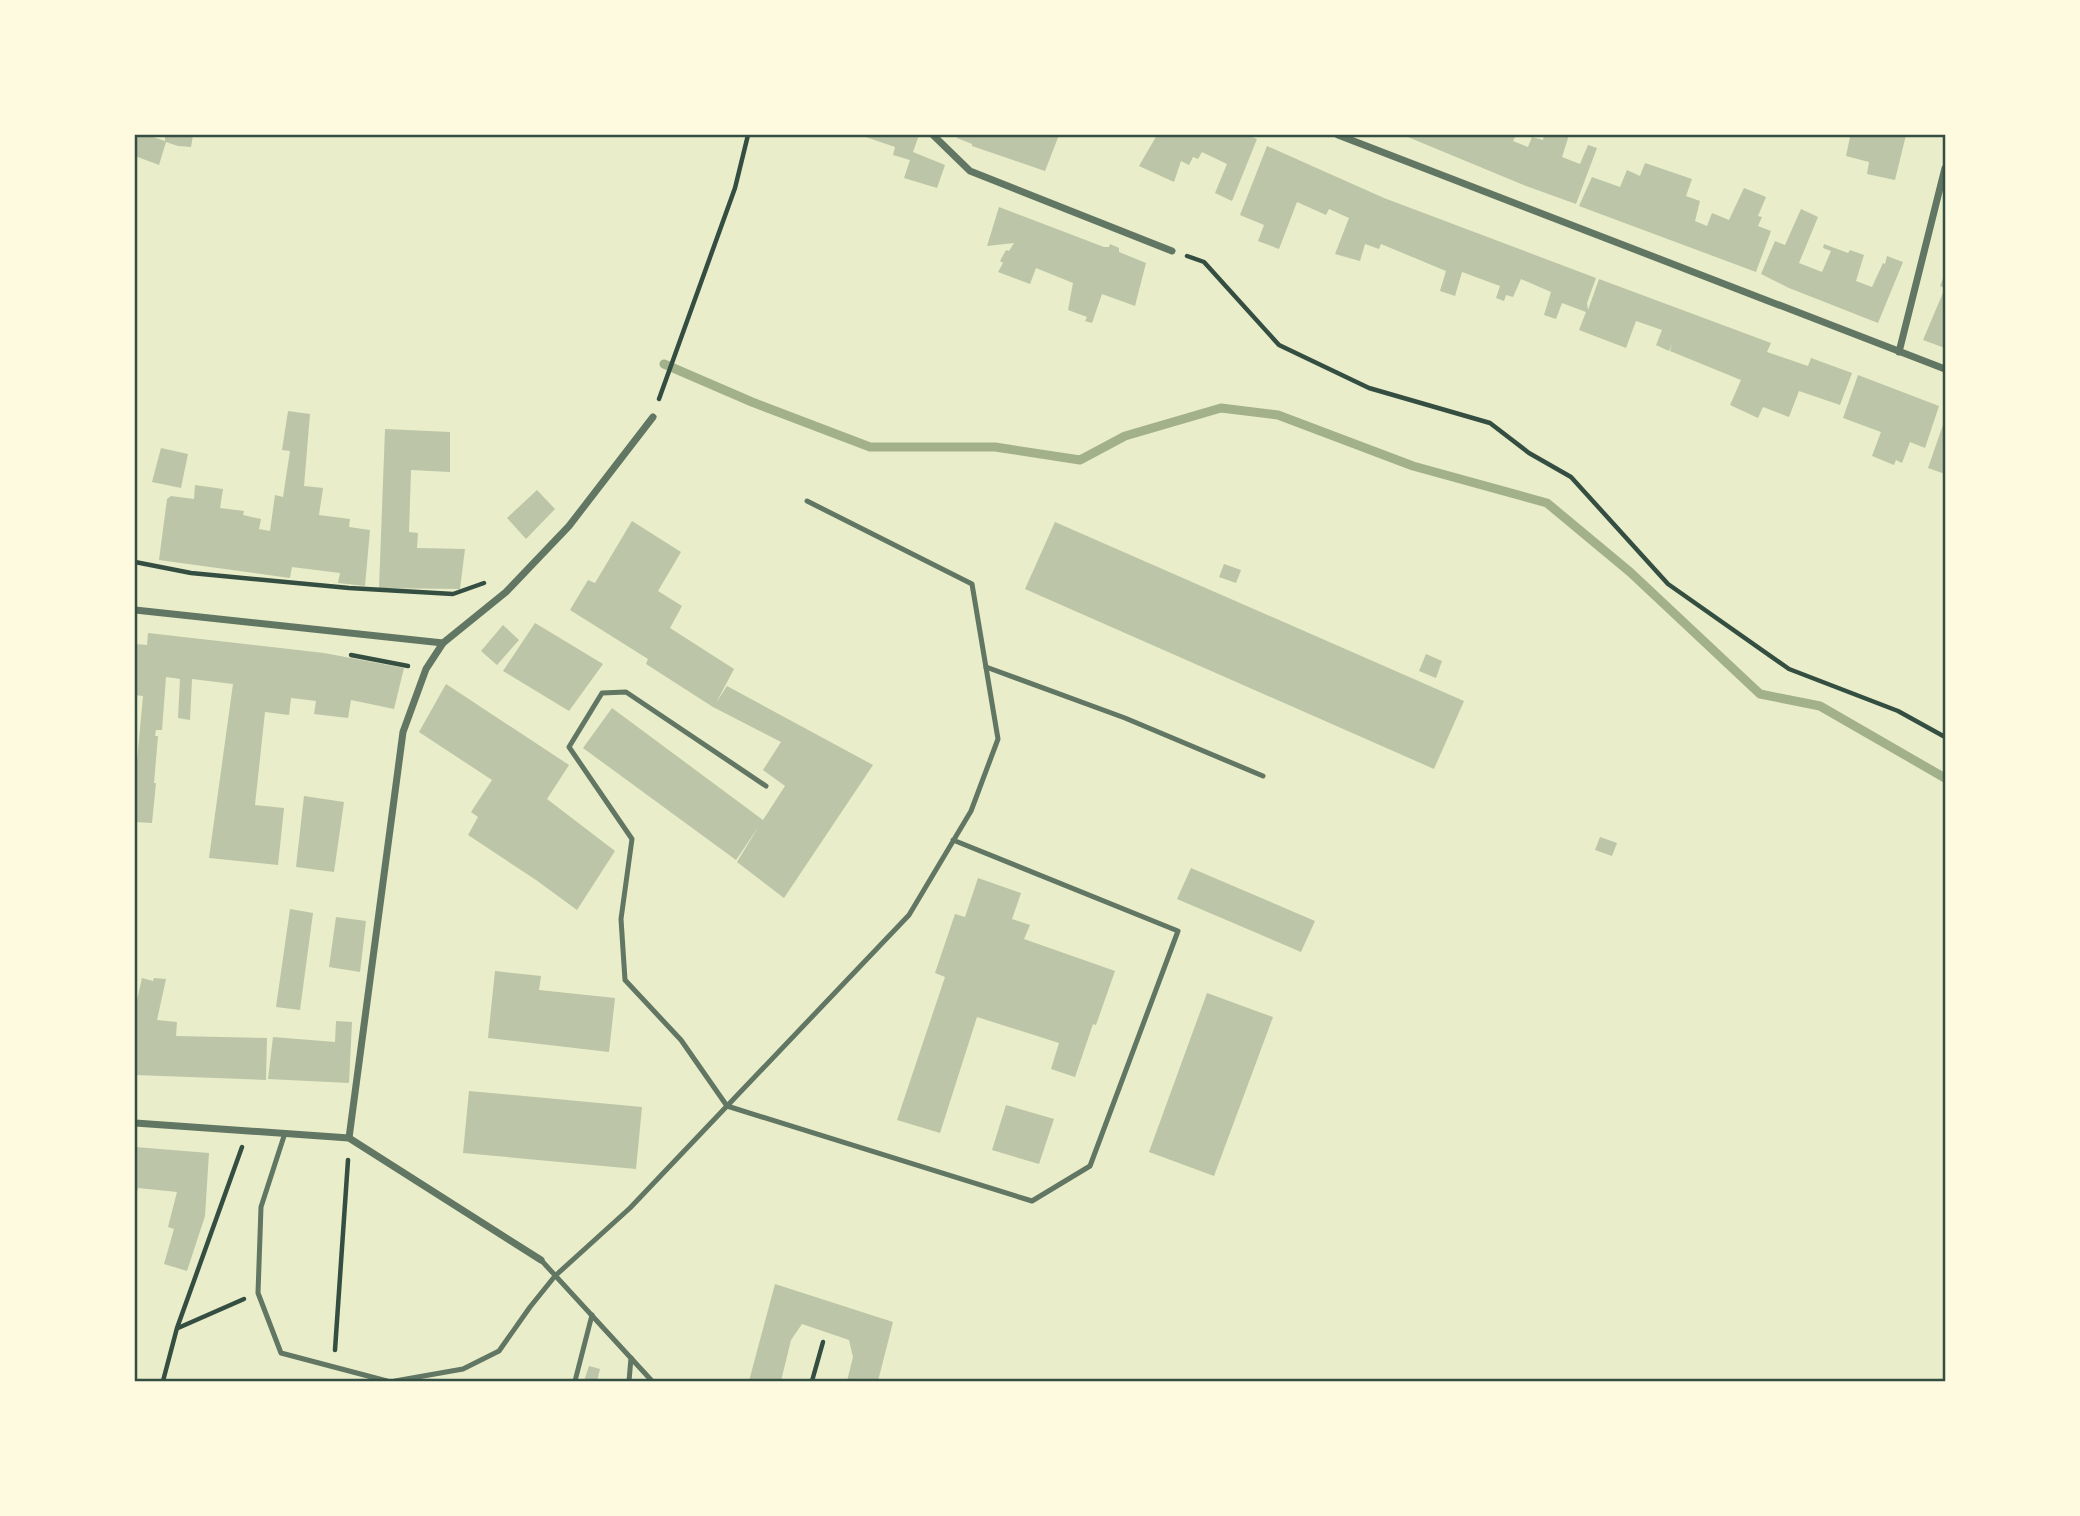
<svg xmlns="http://www.w3.org/2000/svg" width="2080" height="1516" viewBox="0 0 2080 1516" font-family="Arial,sans-serif">
  <style>
    .lines { fill: none; stroke-linecap: round; stroke-linejoin: round }
    .stream { stroke: #a3b18a; stroke-width: 9 }
    .building { fill: #bcc5a7 }
    .path { stroke: #344e41; stroke-width: 4.5 }
    .service { stroke: #617663; stroke-width: 5 }
    .minor { stroke: #617663; stroke-width: 7 }
    .neatline { fill: none; stroke: #344e41; stroke-width: 2.5 }
  </style>
  <rect width="100%" height="100%" fill="#e9edc9"/>
  <g class="lines">
    <path class="stream" d="M664 364 752 402 870 447H995L1080 460 1125 436 1221 408 1278 415 1413 466 1547 503 1630 572 1760 694 1820 706 1945 778"/>
  </g>
  <g class="building">
    <path d="M138 135H147L165 141V135H193L191 147 178 146 166 142 159 165 135 156V144Z"/>
    <path d="M860 135H919L913 152 945 165 937 188 904 178 910 160 893 155 895 147Z"/>
    <path d="M958 135H1059L1045 171 972 146V144L957 138Z"/>
    <path d="M1157 135H1247L1257 139 1232 201 1215 193 1227 164 1202 152 1198 159 1193 157 1189 165 1181 161 1174 182 1139 166Z"/>
    <path d="M1403 135H1516L1513 141 1528 147 1532 137 1543 140 1544 135H1569L1562 157 1580 164 1588 145 1597 148 1576 204 1526 186Z"/>
    <path d="M1845 135H1906L1895 180 1867 174 1869 162 1846 156 1850 137Z"/>
    <path d="M1267 146 1384 198 1596 278 1587 303 1588 310 1599 279 1771 343 1767 352 1808 366 1811 358 1852 373 1840 405 1799 391 1789 417 1763 407 1758 418 1730 405 1741 380 1670 351 1672 344 1669 351 1656 345 1662 330 1636 321 1626 348 1579 330 1586 312 1562 303 1556 319 1544 315 1551 292 1521 279 1513 297 1506 295 1504 301 1496 298 1500 286 1462 272 1455 296 1440 291 1446 271 1381 244 1379 249 1365 244 1360 261 1335 254 1349 218 1329 209 1326 215 1297 202 1279 249 1258 241 1264 225 1240 215Z"/>
    <path d="M1645 163 1692 179 1686 196 1700 201 1695 221 1707 226 1712 213 1729 220 1744 188 1766 197 1758 216 1762 217 1758 226 1771 231 1756 272 1579 206 1592 177 1620 187 1627 170 1640 176Z"/>
    <path d="M999 207 1104 247H1109L1110 244 1119 248V252L1146 263 1135 306 1102 294 1092 323 1085 321 1087 317 1068 310 1073 283 1036 268 1030 284 998 272 1003 263 1000 261 1006 250 1009 251 1014 243 987 246Z"/>
    <path d="M1801 209 1818 217 1799 263 1822 272 1831 251 1823 248 1824 244 1848 253 1850 250 1864 255 1856 281 1872 287 1883 263 1885 264 1887 256 1903 262 1878 323 1789 288 1761 274 1775 241 1785 245Z"/>
    <path d="M1945 273V348L1923 340 1945 288 1940 286Z"/>
    <path d="M1858 375 1939 406 1925 448 1910 442 1902 463 1896 460 1894 465 1872 456 1881 432 1843 418Z"/>
    <path d="M288 411 310 414 304 486 323 488 319 515 350 519 349 527 370 530 365 586 338 583 340 573 292 567 290 578 159 560 167 499 171 496 194 499 195 485 223 489 220 508 244 511 243 515 261 519 259 529 270 531 275 495 283 497 290 451 282 450Z"/>
    <path d="M1945 419V474L1928 468Z"/>
    <path d="M385 429 450 432V472L411 470 409 532 418 533 417 548 465 549 460 589 379 588Z"/>
    <path d="M161 448 188 454 181 488 152 482Z"/>
    <path d="M537 490 555 509 526 539 507 518Z"/>
    <path d="M632 521 681 552 658 591 682 606 670 628 734 669 716 703 727 686 873 765 784 898 737 862 759 826 736 860 583 748 612 708 763 820 785 786 763 770 781 742 713 707 646 664 648 659 570 610 588 580 595 583Z"/>
    <path d="M1055 522 1464 701 1434 769 1025 589Z"/>
    <path d="M1224 564 1241 570 1236 583 1219 577Z"/>
    <path d="M535 623 603 664 569 711 503 671Z"/>
    <path d="M503 625 519 640 497 665 481 651Z"/>
    <path d="M148 633 324 653 404 668 394 709 351 700 348 718 314 714 316 701 291 698 289 715 265 712 255 805 284 808 278 865 209 858 233 684 192 679 190 720 178 718 180 679 166 677 162 730H156L155 736H158L154 783H156L152 823 135 822V783L143 696 135 695V644L147 645Z"/>
    <path d="M1426 654 1442 661 1436 678 1419 671Z"/>
    <path d="M446 684 569 765 547 799 615 851 577 910 536 880 468 835 478 817 471 812 492 780 419 732Z"/>
    <path d="M304 796 344 802 334 872 296 867Z"/>
    <path d="M1600 837 1617 843 1612 856 1595 850Z"/>
    <path d="M1191 868 1315 921 1301 952 1177 899Z"/>
    <path d="M978 878 1021 893 1012 919 1030 925 1024 939 1115 971 1096 1025 1093 1024 1075 1077 1051 1069 1059 1043 977 1017 940 1133 897 1120 945 977 935 973 955 914 965 917Z"/>
    <path d="M290 909 313 913 300 1010 276 1007Z"/>
    <path d="M336 917 366 921 360 972 329 967Z"/>
    <path d="M495 971 541 976 539 990 615 998 609 1052 488 1038Z"/>
    <path d="M142 978 153 981 154 978 166 979 157 1020 177 1022 176 1036 267 1038 266 1080 135 1075V1009Z"/>
    <path d="M1207 993 1273 1017 1214 1176 1149 1152Z"/>
    <path d="M336 1021 352 1022 349 1083 268 1079 273 1037 335 1042Z"/>
    <path d="M469 1091 642 1107 636 1169 463 1153Z"/>
    <path d="M1006 1105 1054 1119 1039 1164 992 1150Z"/>
    <path d="M135 1147 209 1153 205 1216 187 1271 164 1264 174 1229 168 1227 177 1192 138 1188 135 1200Z"/>
    <path d="M775 1284 893 1322 878 1381H847L853 1357 849 1340 802 1324 791 1340 781 1381H749Z"/>
    <path d="M589 1366 600 1369 597 1381H584Z"/>
  </g>
  <g class="lines">
    <g class="path">
      <path d="M1187 256 1204 262 1279 345 1369 388 1490 423 1529 453 1571 477 1668 584 1789 669 1898 711 1945 737"/>
      <path d="M659 399 735 188 748 135"/>
      <path d="M135 562 191 573 349 588 453 594 484 583"/>
      <path d="M351 655 408 666"/>
      <path d="M178 1328 244 1299"/>
      <path d="M335 1350 348 1160"/>
      <path d="M163 1381 177 1328 242 1147"/>
      <path d="M812 1381 823 1342"/>
    </g>
    <g class="service">
      <path d="M807 501 972 584 998 739 971 811 909 915 727 1106 1032 1201 1090 1166 1178 931 953 840"/>
      <path d="M986 667 1125 718 1263 776"/>
      <path d="M285 1133 261 1207 258 1293 281 1353 387 1381"/>
      <path d="M541 1260 652 1381"/>
      <path d="M395 1381 463 1369 499 1351 530 1307 555 1276 630 1208 727 1106 681 1040 625 980 621 919 632 839 569 747 602 693 626 692 766 786"/>
      <path d="M575 1381 592 1315"/>
      <path d="M629 1381 631 1358"/>
    </g>
    <g class="minor">
      <path d="M933 135 970 171 1172 251"/>
      <path d="M1338 135 1945 369"/>
      <path d="M1899 352 1945 168"/>
      <path d="M135 610 443 643"/>
      <path d="M135 1123 349 1138 541 1260"/>
      <path d="M349 1138 403 732 426 669 443 643 506 592 569 526 653 417"/>
    </g>
  </g>
  <rect width="2080" height="1516" fill="none" stroke="#fefae0" stroke-width="273"/>
  <rect x="136" y="136" width="1808" height="1244" class="neatline"/>
</svg>
